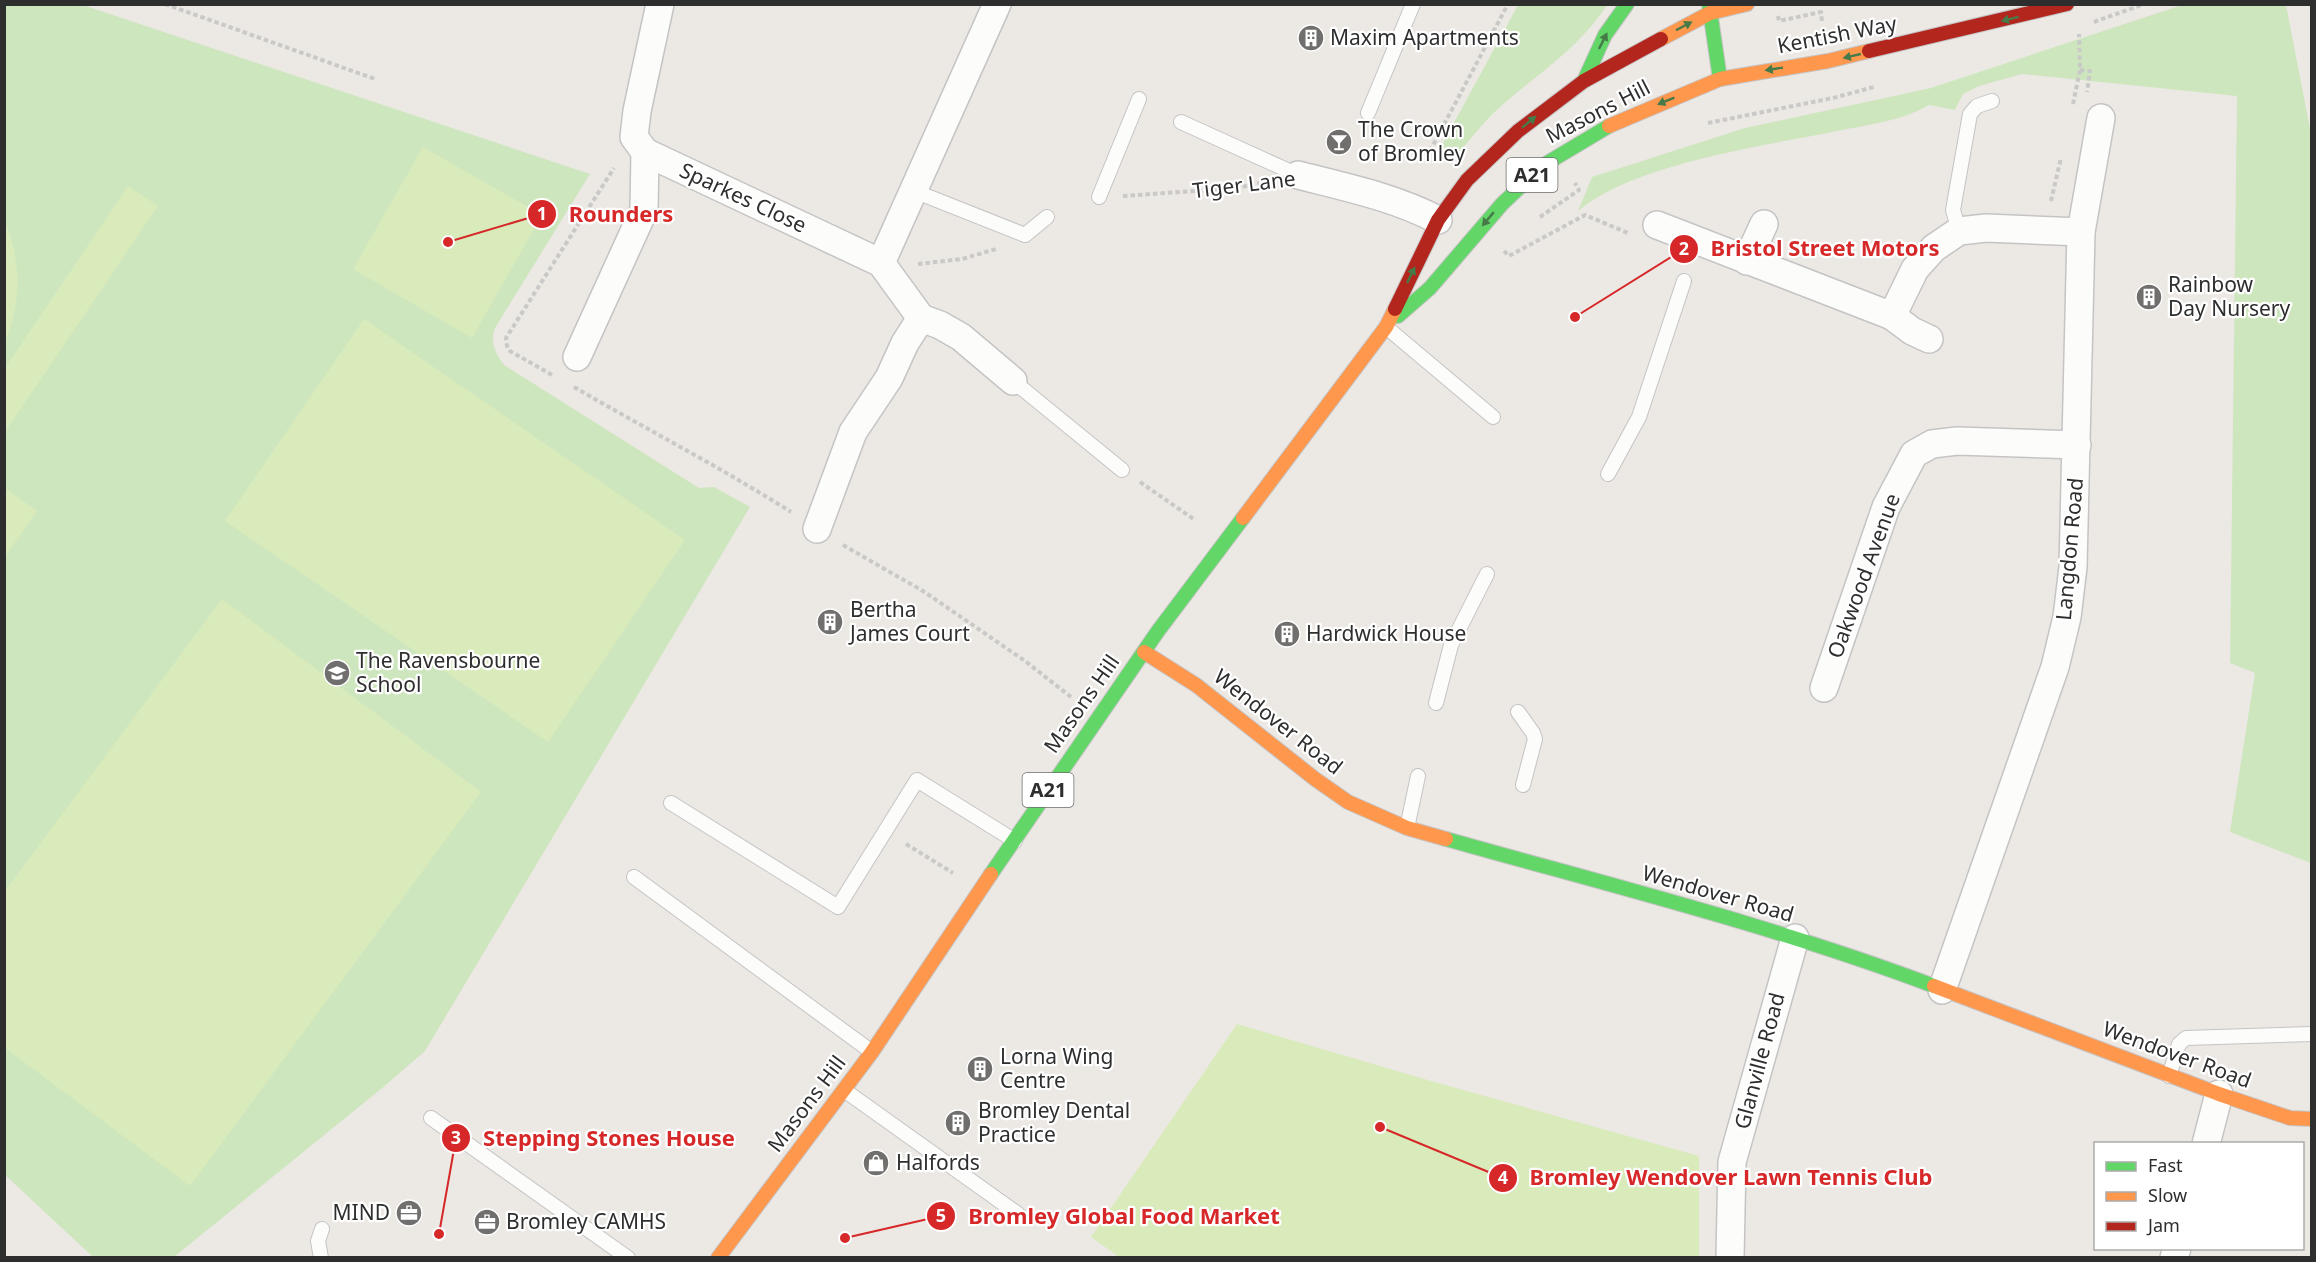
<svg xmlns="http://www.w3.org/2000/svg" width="2316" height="1262" viewBox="0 0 2316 1262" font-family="'Noto Sans',sans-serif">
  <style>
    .green { fill: #cee6be }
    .pitch { fill: #d9eabb }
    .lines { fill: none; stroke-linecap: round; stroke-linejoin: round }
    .lane-casing { stroke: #c5c4c5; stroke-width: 16 }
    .street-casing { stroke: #c5c4c5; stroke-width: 30 }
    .fast-casing { stroke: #c5c4c5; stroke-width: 16 }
    .slow-casing { stroke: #c5c4c5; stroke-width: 16 }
    .jam-casing { stroke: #c5c4c5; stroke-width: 16 }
    .path { stroke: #c9c9c8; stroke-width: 4; stroke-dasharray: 4.5 3; stroke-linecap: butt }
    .lane { stroke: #fcfcfb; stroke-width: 14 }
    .street { stroke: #fcfcfb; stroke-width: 27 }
    .fast { stroke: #63d668; stroke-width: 14 }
    .slow { stroke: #ff974d; stroke-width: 14 }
    .jam { stroke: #b3261e; stroke-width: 14 }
    .oneway { fill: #467a48 }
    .labels { text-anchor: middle; stroke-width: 4.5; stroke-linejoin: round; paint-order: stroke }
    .shield { fill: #fff; stroke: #6d6d6d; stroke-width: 1.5 }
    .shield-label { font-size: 20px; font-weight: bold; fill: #2e2e2e }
    .street-label { font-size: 21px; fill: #2e2e2e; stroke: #fff }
    .poi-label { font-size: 21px; fill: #2e2e2e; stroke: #fff; text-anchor: start }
    .leader { fill: none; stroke: #d62828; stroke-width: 2 }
    .callout-dot { fill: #d62828; stroke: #fff; stroke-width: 2 }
    .mark-label { font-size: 18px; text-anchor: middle; font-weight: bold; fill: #fff }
    .callout-label { font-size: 22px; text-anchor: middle; font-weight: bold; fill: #d62828; stroke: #fff; stroke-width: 4.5; stroke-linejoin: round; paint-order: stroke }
  </style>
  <rect width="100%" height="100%" fill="#ece8e4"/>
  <g class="green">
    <path d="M1608 4C1577 50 1540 72 1500 107 1483 122 1469 142 1453 159L1437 154 1518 5Z"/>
    <path d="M2185 4 2286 5 2312 139 2311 863 2230 832 2255 673 2230 663 2237 96 2022 74 1979 86 1963 94 1955 110 1929 105C1902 121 1867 125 1837 131 1764 146 1635 163 1578 211L1592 177 1745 128 1931 88Z"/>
    <path d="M4 5H83L590 174 495 328C490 342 495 353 504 365L699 488 714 487 750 507 425 1051 381 1089 174 1257H93L5 1175Z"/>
  </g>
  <g class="pitch">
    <path d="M423 147 542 215 472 338 353 269Z"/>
    <path d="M128 186 158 206 5 432V368Z"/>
    <path d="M5 222C21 259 22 304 5 341Z"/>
    <path d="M364 319 685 540 548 742 225 521Z"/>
    <path d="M5 488 37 511 5 557Z"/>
    <path d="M222 599 481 792 190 1186 5 1048V891Z"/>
    <path d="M1237 1024 1431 1081 1699 1156V1257H1119L1091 1237Z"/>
  </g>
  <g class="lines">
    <defs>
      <g id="lane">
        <path d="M1368 113 1413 4"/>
        <path d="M1181 122 1298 175"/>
        <path d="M914 191 1025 235 1047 217"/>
        <path d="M1099 197 1139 99"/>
        <path d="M1959 231 1953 210 1970 114 1977 106 1992 101"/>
        <path d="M1386 327 1493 417"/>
        <path d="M1013 381 1122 470"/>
        <path d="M1608 474 1639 417 1684 281"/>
        <path d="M1436 703 1451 645 1487 574"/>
        <path d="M1518 712 1533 733 1535 739 1523 785"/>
        <path d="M671 803 838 907 917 780 1015 841"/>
        <path d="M1407 828 1418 776"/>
        <path d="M634 877 872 1052"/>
        <path d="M2169 1076 2179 1044 2186 1038 2312 1034"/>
        <path d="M844 1090 1018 1214"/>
        <path d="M431 1118 628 1258"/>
        <path d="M321 1258 318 1241 322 1229"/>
      </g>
      <g id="street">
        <path d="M660 4 637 111 634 137 645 152 881 263 921 318 940 325 961 337 1013 381"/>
        <path d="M1298 175C1345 187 1394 197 1438 220"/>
        <path d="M1657 225 1892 316 1915 269 1934 248 1959 231 1986 228 2081 232"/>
        <path d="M1747 261 1764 224"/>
        <path d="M881 263 997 4"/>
        <path d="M1892 316 1912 331 1929 339"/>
        <path d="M577 357 644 210 645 152"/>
        <path d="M817 529 853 432 889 378 905 343 921 318"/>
        <path d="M1824 688 1886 507 1914 454 1932 444 1957 441 2077 445"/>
        <path d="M1942 990 2055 667 2067 617 2073 567 2081 232 2101 118"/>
        <path d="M2206 1144 2219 1094"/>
        <path d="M1730 1258 1732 1162 1795 938"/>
        <path d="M2174 1258 2177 1248"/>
      </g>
      <g id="fast">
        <path d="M1709 4 1720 79"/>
        <path d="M1584 81 1605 35 1627 4"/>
        <path d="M1398 316 1430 288 1502 204 1542 166 1609 126"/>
        <path d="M1446 839C1609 885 1775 926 1934 986"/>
        <path d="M991 874 1158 631 1243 518"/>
      </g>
      <g id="slow">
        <path d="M1661 39 1710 13 1747 4"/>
        <path d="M1609 126 1720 79 1828 61 1869 51"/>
        <path d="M1243 518 1386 327 1395 309"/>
        <path d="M1144 652 1196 685 1315 779 1348 802 1407 828 1446 839"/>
        <path d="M1934 986 2219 1094 2290 1118 2312 1119"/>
        <path d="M718 1258 872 1052 991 874"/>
      </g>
      <g id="jam">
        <path d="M1869 51 2067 4"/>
        <path d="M1395 309 1438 220 1467 180 1518 131 1584 81 1661 39"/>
      </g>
    </defs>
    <use href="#lane" class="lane-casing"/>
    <use href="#street" class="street-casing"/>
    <use href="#fast" class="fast-casing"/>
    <use href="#slow" class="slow-casing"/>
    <use href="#jam" class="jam-casing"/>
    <g class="path">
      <path d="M165 4 375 79"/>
      <path d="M1778 16 1779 21 1821 12 1822 22"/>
      <path d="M2094 22 2144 4"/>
      <path d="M2080 70 2090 71 2087 92"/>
      <path d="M2073 104 2080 70 2079 34"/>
      <path d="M1708 123 1833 98 1874 87"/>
      <path d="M1430 151 1508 4"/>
      <path d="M1123 196 1237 188 1259 183"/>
      <path d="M2051 201 2061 158"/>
      <path d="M1540 217 1579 190 1575 183"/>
      <path d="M1504 251 1509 256 1585 215 1628 233"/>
      <path d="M918 264 962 259 996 249"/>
      <path d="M552 375 510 351 507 346 506 338 614 168"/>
      <path d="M574 387C646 429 720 467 791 512"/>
      <path d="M1140 482 1195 520"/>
      <path d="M843 545 923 591 1025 661 1071 697"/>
      <path d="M906 844 953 873"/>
    </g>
    <use href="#lane" class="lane"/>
    <use href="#street" class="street"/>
    <use href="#fast" class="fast"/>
    <use href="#slow" class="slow"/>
    <use href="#jam" class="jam"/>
  </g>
  <defs><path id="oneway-solid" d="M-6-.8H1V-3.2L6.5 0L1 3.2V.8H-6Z" transform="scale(1.5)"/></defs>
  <g class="oneway">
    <use href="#oneway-solid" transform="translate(2010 19) rotate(166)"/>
    <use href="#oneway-solid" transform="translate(1684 26) rotate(-28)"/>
    <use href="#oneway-solid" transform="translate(1603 41) rotate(-63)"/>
    <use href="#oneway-solid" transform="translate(1852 56) rotate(167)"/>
    <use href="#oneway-solid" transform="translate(1774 69) rotate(171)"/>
    <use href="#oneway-solid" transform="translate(1666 101) rotate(158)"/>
    <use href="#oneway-solid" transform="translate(1529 122) rotate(-39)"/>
    <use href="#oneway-solid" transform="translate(1488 219) rotate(130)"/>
    <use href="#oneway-solid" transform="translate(1411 275) rotate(-64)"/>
  </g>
  <defs>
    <symbol id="building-disc" viewBox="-11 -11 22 22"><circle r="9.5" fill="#706f6e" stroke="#fff"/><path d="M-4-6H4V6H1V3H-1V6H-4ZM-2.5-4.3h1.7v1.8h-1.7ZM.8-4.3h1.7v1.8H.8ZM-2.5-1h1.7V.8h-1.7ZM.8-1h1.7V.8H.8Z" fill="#fff"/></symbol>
    <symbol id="bar-disc" viewBox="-11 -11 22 22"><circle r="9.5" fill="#706f6e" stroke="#fff"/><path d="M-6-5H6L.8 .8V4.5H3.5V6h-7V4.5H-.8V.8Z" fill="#fff"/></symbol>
    <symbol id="school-disc" viewBox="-11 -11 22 22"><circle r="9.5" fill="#706f6e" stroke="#fff"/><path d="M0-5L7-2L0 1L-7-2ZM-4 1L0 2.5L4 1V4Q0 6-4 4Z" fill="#fff"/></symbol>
    <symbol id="shop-disc" viewBox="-11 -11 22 22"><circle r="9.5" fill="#706f6e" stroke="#fff"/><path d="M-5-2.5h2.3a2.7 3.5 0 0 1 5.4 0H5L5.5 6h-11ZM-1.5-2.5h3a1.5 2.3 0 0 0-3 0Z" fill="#fff"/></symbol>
    <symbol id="office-disc" viewBox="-11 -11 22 22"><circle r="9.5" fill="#706f6e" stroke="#fff"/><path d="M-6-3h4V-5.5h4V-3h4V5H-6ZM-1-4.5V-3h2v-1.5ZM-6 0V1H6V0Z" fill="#fff"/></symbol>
  </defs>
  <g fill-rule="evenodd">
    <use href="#building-disc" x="1296" y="23" width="30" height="30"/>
    <use href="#bar-disc" x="1324" y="127" width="30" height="30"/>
    <use href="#building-disc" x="2134" y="282" width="30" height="30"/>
    <use href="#building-disc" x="815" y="607" width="30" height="30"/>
    <use href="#building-disc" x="1272" y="619" width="30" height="30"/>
    <use href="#school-disc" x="322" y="658" width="30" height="30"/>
    <use href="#building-disc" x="965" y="1054" width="30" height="30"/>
    <use href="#building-disc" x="943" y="1108" width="30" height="30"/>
    <use href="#shop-disc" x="861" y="1148" width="30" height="30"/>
    <use href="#office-disc" x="394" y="1198" width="30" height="30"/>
    <use href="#office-disc" x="472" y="1207" width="30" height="30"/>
  </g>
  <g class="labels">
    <g class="shield">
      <rect x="1506.5" y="158" width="51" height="34" rx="4.5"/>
      <rect x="1022.5" y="773" width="51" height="34" rx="4.5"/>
    </g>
    <g class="shield-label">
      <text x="1532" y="182">A21</text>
      <text x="1048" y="797">A21</text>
    </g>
    <g class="street-label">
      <text transform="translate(1837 35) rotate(-11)" y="7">Kentish Way</text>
      <text transform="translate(1598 112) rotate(-27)" y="7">Masons Hill</text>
      <text transform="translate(1244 185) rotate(-7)" y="7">Tiger Lane</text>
      <text transform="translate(743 198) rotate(25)" y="7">Sparkes Close</text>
      <text transform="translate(2070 549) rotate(-85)" y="7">Langdon Road</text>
      <text transform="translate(1864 576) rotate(-70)" y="7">Oakwood Avenue</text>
      <text transform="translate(1082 704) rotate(-55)" y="7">Masons Hill</text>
      <text transform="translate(1278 722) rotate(38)" y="7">Wendover Road</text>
      <text transform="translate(1718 894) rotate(16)" y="7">Wendover Road</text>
      <text transform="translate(2177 1055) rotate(20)" y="7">Wendover Road</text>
      <text transform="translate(1760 1061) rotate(-75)" y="7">Glanville Road</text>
      <text transform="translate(807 1104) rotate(-53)" y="7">Masons Hill</text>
    </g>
    <g class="poi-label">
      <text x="1330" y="45">Maxim Apartments</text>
      <text x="1358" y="137">The Crown<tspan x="1358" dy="24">of Bromley</tspan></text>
      <text x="2168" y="292">Rainbow<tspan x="2168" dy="24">Day Nursery</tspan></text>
      <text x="850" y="617">Bertha<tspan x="850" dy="24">James Court</tspan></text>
      <text x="1306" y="641">Hardwick House</text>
      <text x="356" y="668">The Ravensbourne<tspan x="356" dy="24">School</tspan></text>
      <text x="1000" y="1064">Lorna Wing<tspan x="1000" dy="24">Centre</tspan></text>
      <text x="978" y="1118">Bromley Dental<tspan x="978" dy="24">Practice</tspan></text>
      <text x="896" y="1170">Halfords</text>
      <text x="390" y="1220" text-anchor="end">MIND</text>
      <text x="506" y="1229">Bromley CAMHS</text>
    </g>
  </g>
  <path class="leader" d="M448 242L542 214M1575 317L1684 249M439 1234L456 1138M1380 1127L1503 1178M845 1238L941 1216"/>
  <g class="callout-dot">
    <circle cx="448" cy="242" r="6"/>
    <circle cx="1575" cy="317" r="6"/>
    <circle cx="439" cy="1234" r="6"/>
    <circle cx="1380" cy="1127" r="6"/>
    <circle cx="845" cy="1238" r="6"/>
    <circle cx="542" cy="214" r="15"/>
    <circle cx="1684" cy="249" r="15"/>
    <circle cx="456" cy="1138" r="15"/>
    <circle cx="1503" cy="1178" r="15"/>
    <circle cx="941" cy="1216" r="15"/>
  </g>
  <g class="mark-label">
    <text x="542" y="220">1</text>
    <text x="1684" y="255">2</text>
    <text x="456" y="1144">3</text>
    <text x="1503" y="1184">4</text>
    <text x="941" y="1222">5</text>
  </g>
  <g class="callout-label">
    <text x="621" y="222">Rounders</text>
    <text x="1825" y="256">Bristol Street Motors</text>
    <text x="609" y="1146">Stepping Stones House</text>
    <text x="1731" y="1185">Bromley Wendover Lawn Tennis Club</text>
    <text x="1124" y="1224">Bromley Global Food Market</text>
  </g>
  <rect width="2316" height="1262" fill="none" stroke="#2e2e2e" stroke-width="12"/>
  <rect x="2094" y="1142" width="210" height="108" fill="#ffffff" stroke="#ababab" stroke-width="1.5"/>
  <rect x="2106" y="1162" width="30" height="9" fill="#63d668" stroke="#ababab" stroke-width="1.5"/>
  <text x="2148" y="1172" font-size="18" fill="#2e2e2e">Fast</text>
  <rect x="2106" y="1192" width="30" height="9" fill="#ff974d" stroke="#ababab" stroke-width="1.5"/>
  <text x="2148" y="1202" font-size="18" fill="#2e2e2e">Slow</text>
  <rect x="2106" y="1222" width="30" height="9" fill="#b3261e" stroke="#ababab" stroke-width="1.5"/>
  <text x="2148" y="1232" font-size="18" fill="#2e2e2e">Jam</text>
</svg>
